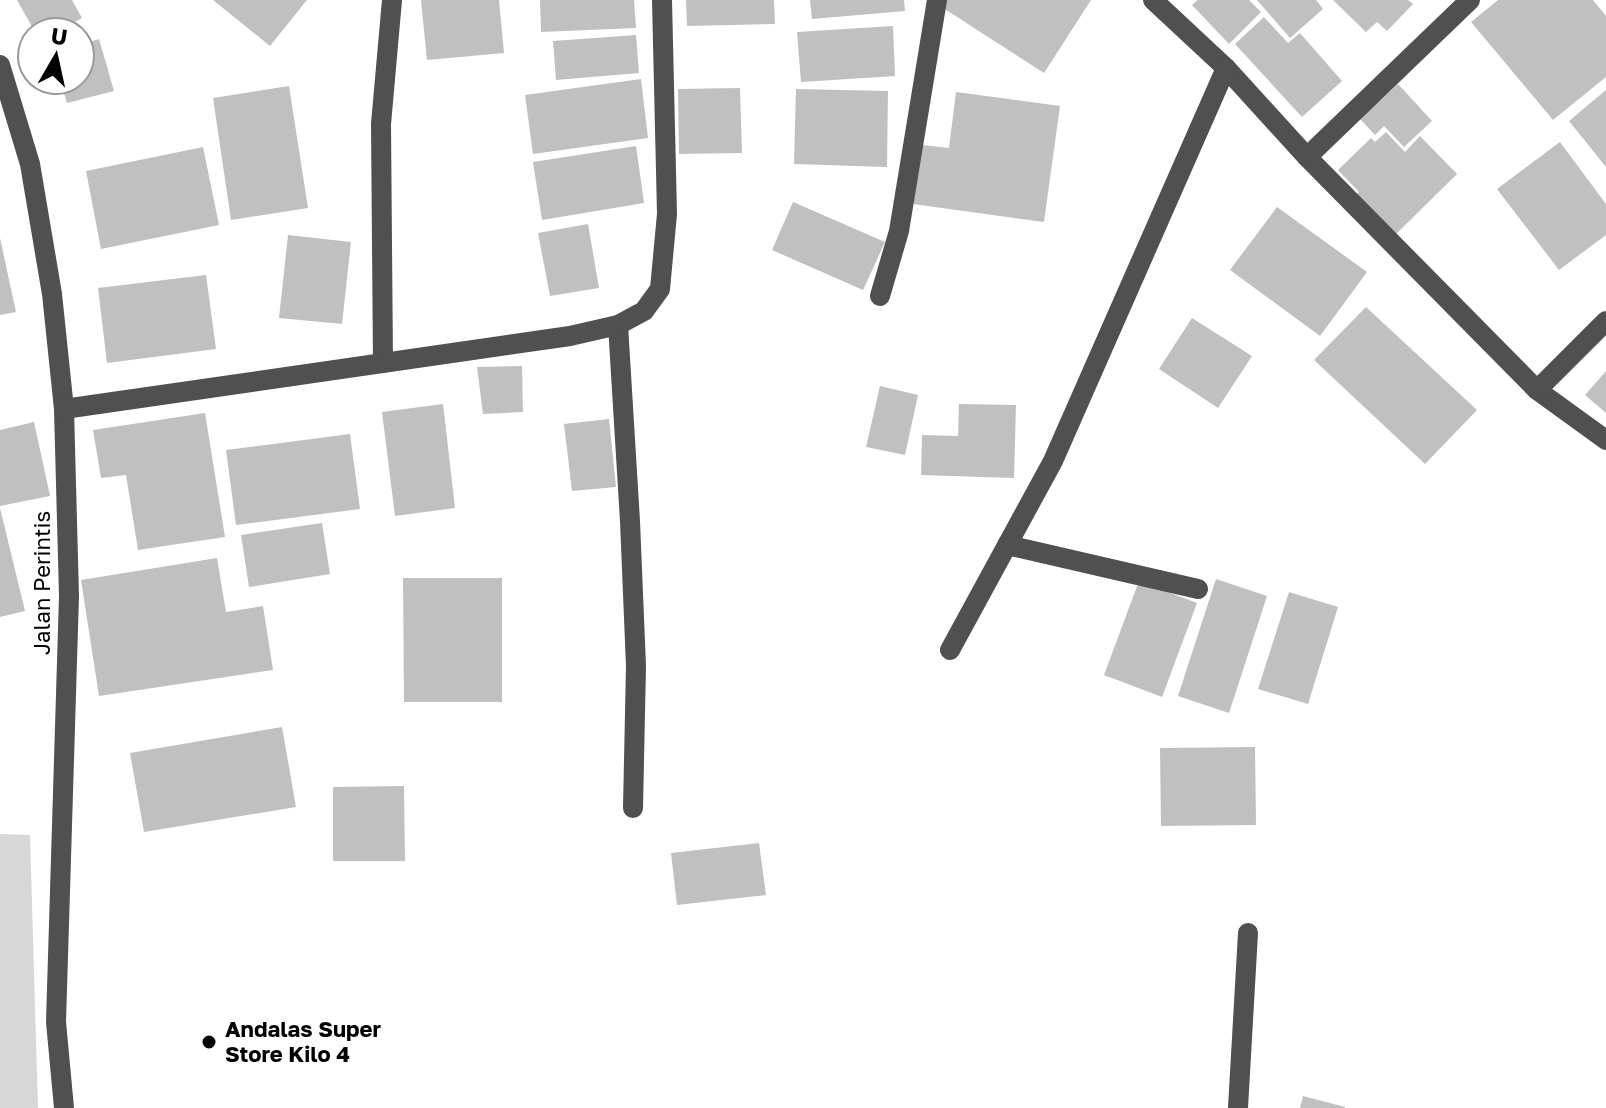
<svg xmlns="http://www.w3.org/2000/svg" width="1606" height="1108" viewBox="0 0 1606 1108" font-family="'Golos Text',sans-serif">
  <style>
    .green { fill: #d7d7d7 }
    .building { fill: #c0c0c0 }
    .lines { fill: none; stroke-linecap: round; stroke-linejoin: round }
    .minor { stroke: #505050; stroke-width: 20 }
    .poi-dot { fill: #000; stroke: #fff; stroke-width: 3 }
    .labels { text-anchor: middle; stroke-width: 6; stroke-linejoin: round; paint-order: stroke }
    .street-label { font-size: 22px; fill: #000; stroke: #fff }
    .poi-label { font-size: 22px; font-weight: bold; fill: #000; stroke: #fff; text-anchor: start }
  </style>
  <rect width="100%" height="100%" fill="#fff"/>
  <path class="green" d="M0 834 30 835 38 1108H0Z"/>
  <g class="building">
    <path d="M17 0H72L82 18 57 32H35Z"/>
    <path d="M213 0H307L270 46Z"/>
    <path d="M421 0H499L504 53 427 60Z"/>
    <path d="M540 0H634L636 28 541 32Z"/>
    <path d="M686 0H774L775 24 687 26Z"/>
    <path d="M810 0H904L905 11 812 19Z"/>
    <path d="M944 0H1091L1044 73 940 6Z"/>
    <path d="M1198 0H1249L1261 12 1229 44 1192 5Z"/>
    <path d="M1257 0H1316L1323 9 1290 38Z"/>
    <path d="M1333 0H1408L1413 4 1387 31 1377 22 1366 32Z"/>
    <path d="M1498 0H1593L1606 16V77L1553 120 1471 22Z"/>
    <path d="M1264 17 1288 43 1300 33 1342 81 1302 117 1235 44Z"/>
    <path d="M893 26 895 76 801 82 797 32Z"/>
    <path d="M636 35 639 73 556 80 553 41Z"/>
    <path d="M99 39 114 91 67 103 60 80H80V45Z"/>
    <path d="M641 79 648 138 533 154 525 95Z"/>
    <path d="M1398 84 1432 121 1404 147 1384 126 1375 135 1360 119Z"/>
    <path d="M289 86 308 208 231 220 213 98Z"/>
    <path d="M740 88 742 153 679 154 678 89Z"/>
    <path d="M796 89 888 91 887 167 794 164Z"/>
    <path d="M1606 90V167L1569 121Z"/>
    <path d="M956 92 1060 106 1044 222 913 204 922 145 949 148Z"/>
    <path d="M1386 132 1405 152 1420 136 1457 174 1394 236 1356 196 1359 192 1338 170 1371 138 1375 142Z"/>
    <path d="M1560 142 1606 204V235L1559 270 1497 189Z"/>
    <path d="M636 146 644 203 542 220 533 162Z"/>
    <path d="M203 147 219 225 101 249 86 171Z"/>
    <path d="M793 202 885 242 863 290 772 250Z"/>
    <path d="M1277 207 1367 272 1320 336 1230 270Z"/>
    <path d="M588 224 599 288 550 296 538 233Z"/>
    <path d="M288 235 351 242 342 324 279 318Z"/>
    <path d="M0 238 16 312 0 315Z"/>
    <path d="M206 275 216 349 107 363 98 288Z"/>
    <path d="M1366 307 1477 410 1425 464 1314 360Z"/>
    <path d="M1192 318 1252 356 1218 408 1159 369Z"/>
    <path d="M522 366 523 412 483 414 477 367Z"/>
    <path d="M1606 371V413L1585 395Z"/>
    <path d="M880 386 918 395 905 455 866 447Z"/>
    <path d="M443 404 455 508 395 516 382 412Z"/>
    <path d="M959 404 1016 405 1014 478 921 475 922 435 958 436Z"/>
    <path d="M205 413 225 537 138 550 126 475 101 478 93 430Z"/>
    <path d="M609 419 616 487 572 491 564 424Z"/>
    <path d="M34 422 50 496 0 506V430Z"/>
    <path d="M350 434 360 509 236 525 226 450Z"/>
    <path d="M0 508 25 611 0 617Z"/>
    <path d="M322 523 330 574 249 587 241 535Z"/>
    <path d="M217 558 226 612 263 606 273 670 99 696 81 580Z"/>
    <path d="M403 578H502V702H404Z"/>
    <path d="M1216 579 1267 596 1229 713 1178 696Z"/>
    <path d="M1139 581 1197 603 1162 697 1104 675Z"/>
    <path d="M1289 592 1338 607 1308 704 1258 689Z"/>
    <path d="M282 727 296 807 144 832 130 753Z"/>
    <path d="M1255 747 1256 825 1161 826 1160 748Z"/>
    <path d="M404 786 405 861H333V787Z"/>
    <path d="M759 843 766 895 677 905 671 853Z"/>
    <path d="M1303 1096 1345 1107V1108H1300Z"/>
  </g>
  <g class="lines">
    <g class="minor">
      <path d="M1153 0 1226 68 1307 157 1537 390 1606 440"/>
      <path d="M0 65 30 164 52 294 64 409 69 596 56 1022 64 1108"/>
      <path d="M1307 157 1470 0"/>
      <path d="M880 296 899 231 937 0"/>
      <path d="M618 325 630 521 636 666 633 808"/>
      <path d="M383 363 381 124 392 0"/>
      <path d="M1537 390 1606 321"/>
      <path d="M64 409 570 336 618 325 644 311 660 289 667 214 662 0"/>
      <path d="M1007 545 1198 589"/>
      <path d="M950 650 1053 461 1226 68"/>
      <path d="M1238 1108 1248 933"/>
    </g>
  </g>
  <circle class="poi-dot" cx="209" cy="1042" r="8"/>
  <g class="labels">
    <g class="street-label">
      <text transform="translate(42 583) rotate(-90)" y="8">Jalan Perintis</text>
    </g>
    <g class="poi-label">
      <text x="225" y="1037">Andalas Super<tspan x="225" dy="25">Store Kilo 4</tspan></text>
    </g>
  </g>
  <g transform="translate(56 56) rotate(9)"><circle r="38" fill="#ffffff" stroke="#999999" stroke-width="2"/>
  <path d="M0-6L14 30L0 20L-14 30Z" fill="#000000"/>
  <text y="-12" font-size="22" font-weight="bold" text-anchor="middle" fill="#000000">U</text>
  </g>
</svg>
